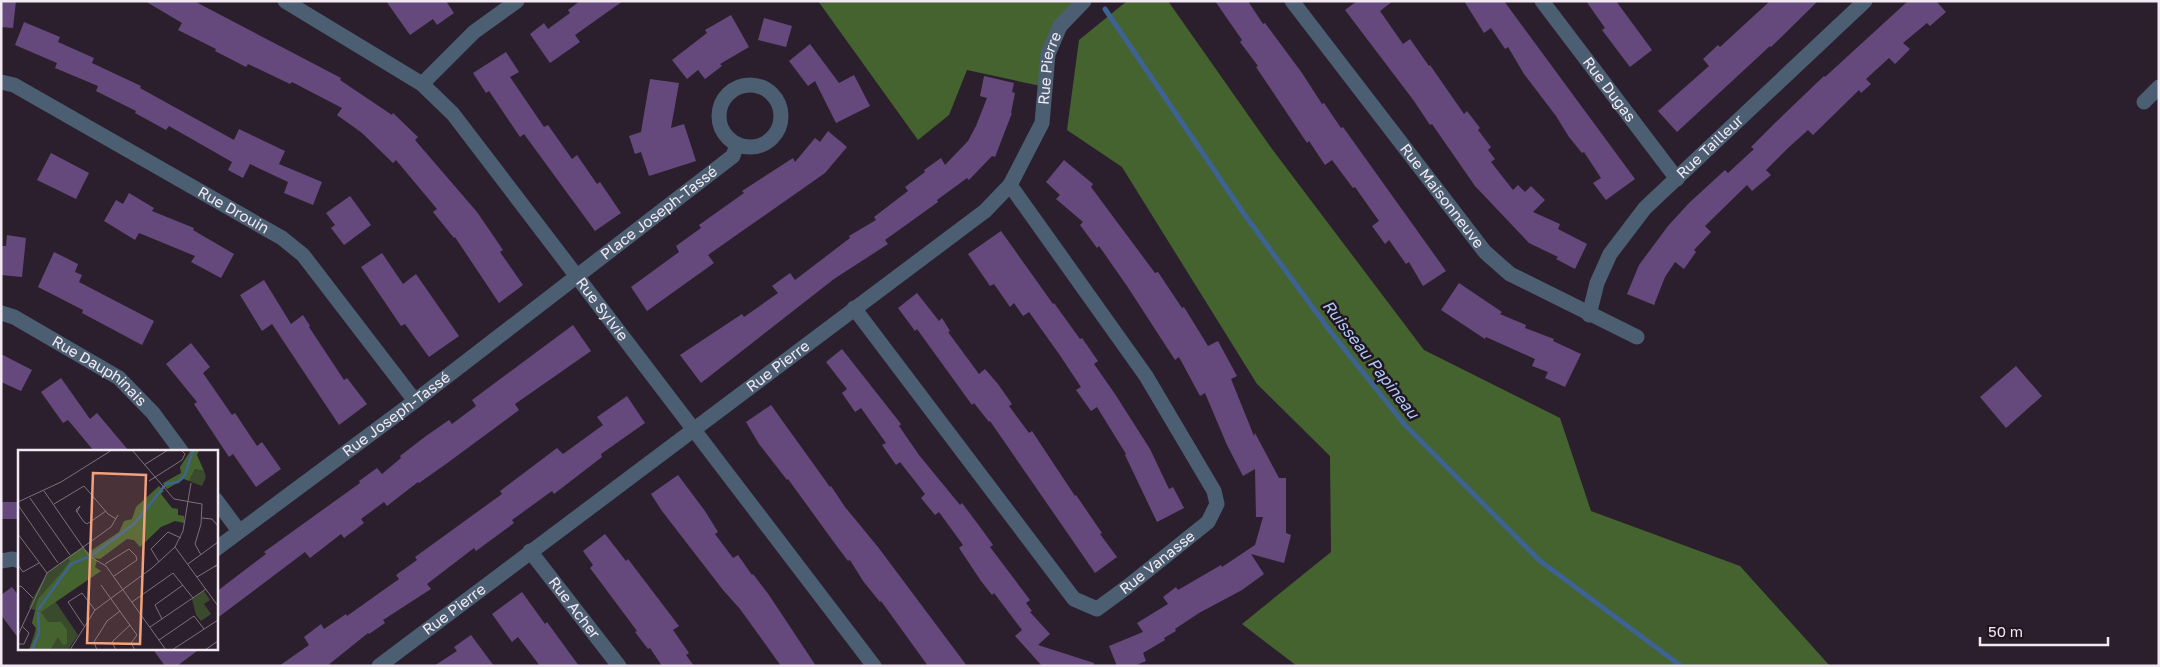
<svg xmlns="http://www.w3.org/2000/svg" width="2160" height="667" viewBox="0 0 2160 667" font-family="'Golos Text',sans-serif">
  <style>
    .forest { fill: #45632e }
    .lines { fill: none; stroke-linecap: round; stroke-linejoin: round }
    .stream { stroke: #3e6392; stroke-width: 5 }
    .building { fill: #65497c }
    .minor { stroke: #4c5e72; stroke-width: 15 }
    .labels { text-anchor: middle; stroke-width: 5; stroke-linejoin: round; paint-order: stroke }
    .street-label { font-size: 15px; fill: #f2e9f3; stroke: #221523 }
    .water-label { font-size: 16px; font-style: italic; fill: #accdf8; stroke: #221523 }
    .inset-river { fill: none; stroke: #3e6392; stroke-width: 2.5 }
    .inset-road { fill: none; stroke: #7b707c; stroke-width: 1 }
    .view { fill: #f1a17c; fill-opacity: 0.15; stroke: #f1a17c; stroke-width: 2.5 }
    .inset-edge { fill: none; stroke: #f2e9f3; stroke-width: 2.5 }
  </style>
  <rect width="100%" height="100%" fill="#2c1f2d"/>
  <g class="forest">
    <path d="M818 1H1084L1060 26 1045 87 967 70 949 115 918 140Z"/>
    <path d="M1127 1H1168L1272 149 1424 350 1560 418 1591 511 1740 566 1830 666H1297L1242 624 1331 552 1330 456 1257 384 1122 167 1067 130 1079 40Z"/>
  </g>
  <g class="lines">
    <path class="stream" d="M1105 9 1244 214 1330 331 1405 425 1539 560 1681 666"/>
  </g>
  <g class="building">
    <path d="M1 1H16L13 28 1 27Z"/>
    <path d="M145 1H194L341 78 340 80 392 115 393 113 418 137 415 140 477 212 503 250 500 252 523 285 499 303 455 237 454 238 433 212 437 209 396 160 393 163 362 133 337 115 342 108 292 82 290 84 248 64 246 67 215 51 216 49 178 30 182 23Z"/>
    <path d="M386 1H446L454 13 437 25 433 19 410 35Z"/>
    <path d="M580 1H623L575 35 580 42 550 63 530 34 544 23 548 29 570 13 568 10Z"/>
    <path d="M1215 1H1248L1263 24 1265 23 1302 73 1322 104 1324 103 1341 128 1343 127 1446 271 1423 286 1409 262 1406 264 1389 240 1385 244 1372 226 1379 221 1355 187 1353 188 1332 160 1325 165 1309 141 1307 143 1256 67 1258 66 1240 42 1242 40Z"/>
    <path d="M1357 1H1393L1380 11 1403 44 1410 39 1429 66 1430 65 1464 114 1467 111 1480 128 1478 130 1491 147 1488 150 1495 159 1491 162 1513 190 1518 185 1525 192 1531 186 1545 200 1533 212 1560 224 1558 229 1587 244 1575 269 1556 259 1558 257 1529 243 1475 186 1432 124 1430 125 1414 101 1345 10Z"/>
    <path d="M1464 1H1504L1635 179 1606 200 1593 183 1601 178 1584 152 1582 153 1569 137 1556 116 1524 74 1508 47 1505 49 1491 28 1484 33Z"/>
    <path d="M1586 1H1616L1652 50 1630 67 1602 30 1605 28Z"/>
    <path d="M1770 1H1818L1771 47 1770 46 1677 132 1658 111 1709 66 1703 59 1718 45 1720 47Z"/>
    <path d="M1908 1H1936L1946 12 1930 26 1927 23 1903 43 1910 49 1895 64 1889 58 1866 79 1871 84 1861 93 1859 90 1813 135 1808 130 1788 148 1766 170 1771 175 1752 191 1747 185 1705 226 1711 232 1694 250 1696 252 1684 269 1675 262 1665 277 1654 305 1627 294 1639 265 1668 226 1689 203 1725 170 1728 173 1754 149 1751 147 1775 123 1824 76 1825 77Z"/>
    <path d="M731 15 749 47 720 64 722 66 705 79 698 70 687 79 672 60 707 33 705 30Z"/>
    <path d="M764 18 792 26 786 47 758 40Z"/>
    <path d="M24 22 60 37 58 42 94 58 92 63 141 86 140 88 234 140 239 129 285 151 279 164 322 182 313 205 284 193 288 182 250 164 243 178 228 170 232 162 169 126 166 130 135 113 136 111 96 91 98 86 55 68 57 63 15 45Z"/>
    <path d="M810 44 839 83 854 75 870 106 836 123 815 81 808 86 789 61Z"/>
    <path d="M506 52 519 72 510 77 544 127 548 125 572 159 577 155 597 184 600 182 621 213 595 231 524 134 520 137 489 91 486 93 473 73Z"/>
    <path d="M984 76 1014 83 1012 92 1015 93 1011 113H1012L995 157 992 156 969 180 967 178 937 200 938 202 885 240 888 244 834 279 701 383 680 355 742 314 744 317 778 293 772 286 790 273 795 280 850 238 849 236 876 220 874 217 908 191 905 187 925 172 924 170 941 158 945 165 968 141 976 126 987 98 980 96Z"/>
    <path d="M650 79 679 83 671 128 684 124 696 161 649 176 641 152 635 154 629 136 641 132Z"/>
    <path d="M828 131 847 147 825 173 708 255 714 263 647 311 631 287 679 252 676 246 701 228 699 225 744 193 742 191 793 158 795 162 815 138 820 142Z"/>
    <path d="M51 153 89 173 76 199 37 180Z"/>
    <path d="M1064 160 1093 184 1091 187 1155 273 1158 272 1182 308 1184 307 1208 346 1218 341 1237 376 1231 379 1254 436 1255 433 1279 478H1286V533L1291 535 1284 563 1251 554 1264 574 1242 590 1199 613 1175 629 1176 631 1164 638 1165 640 1143 653 1146 661 1134 666H1117L1109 646 1143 632 1137 623 1168 604 1163 597 1176 587 1178 590 1221 565 1222 567 1255 545 1263 517H1256L1255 469 1243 476 1227 445 1205 393 1200 396 1179 357 1175 360 1127 286 1099 246 1097 248 1080 225 1083 222 1056 199 1060 195 1046 182Z"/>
    <path d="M129 193 154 208 152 211 194 228 193 230 234 254 221 278 191 262 195 256 139 233 135 240 104 221 116 200 123 204Z"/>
    <path d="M350 196 371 225 344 245 331 228 335 225 326 213Z"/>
    <path d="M1001 231 1053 304 1054 303 1080 339 1082 338 1098 361 1094 364 1115 394 1150 449 1169 489 1173 487 1184 508 1157 522 1125 455 1126 454 1097 407 1091 411 1076 390 1081 387 1059 354 1029 312 1023 316 1014 303 1010 307 994 284 990 286 968 254Z"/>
    <path d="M7 235 26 238 22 277 1 275V246H6Z"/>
    <path d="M54 252 78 264 75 272 82 275 79 282 154 321 142 345 82 313 83 310 38 287Z"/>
    <path d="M382 253 403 284 416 274 459 336 429 357 405 324 401 326 361 267Z"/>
    <path d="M264 280 291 324 303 315 310 326 309 327 344 380 347 378 367 404 339 425 272 324 262 331 240 295Z"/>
    <path d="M1459 283 1502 312 1500 314 1526 325 1525 328 1554 339 1553 341 1581 354 1565 387 1545 378 1548 372 1532 366 1535 359 1486 337 1485 339 1441 310Z"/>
    <path d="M917 293 939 321 942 318 950 331 948 332 979 374 985 369 998 384 1012 404 1009 406 1029 433 1032 431 1075 496 1076 495 1102 533 1100 534 1117 557 1095 573 990 421 989 422 974 403 972 405 917 329 915 331 898 308Z"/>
    <path d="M573 325 591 351 515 404 519 410 446 464 419 483 418 482 387 506 384 502 361 519 364 523 344 538 341 534 310 558 305 552 216 619V592L266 554 264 552 360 483 359 481 377 468 382 474 401 458 400 456 426 436 449 420 452 424 476 406 472 400Z"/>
    <path d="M191 343 210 367 203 373 232 415 235 413 257 446 262 442 281 469 256 487 233 454 229 457 194 404 197 402 166 364Z"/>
    <path d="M842 349 901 424 899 426 919 455 960 505 962 503 983 531 993 545 990 547 1030 600 1026 603 1032 611 1030 612 1050 634 1038 645 1094 663V666H1042L1015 636 1022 630 994 593 992 595 981 581 959 548 963 545 939 512 935 515 921 498 925 494 900 462 896 465 882 445 886 443 861 408 855 412 842 393 847 389 826 362Z"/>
    <path d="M1 354 32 370 21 391 1 382Z"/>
    <path d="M2016 366 2042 396 2006 428 1980 397Z"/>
    <path d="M61 378 90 419 97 413 129 451H94L68 420 63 423 41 392Z"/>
    <path d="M627 396 645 423 601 454 602 457 554 494 552 491 512 520 514 523 476 551 474 548 427 584 431 589 383 620 385 623 369 634 368 633 327 666H279L309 645 304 637 321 624 324 629 346 614 347 616 399 579 396 575 417 560 415 557 502 494 500 491 557 448 563 454 603 425 597 417Z"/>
    <path d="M771 405 830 487 831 486 845 507 878 547 967 666H928L881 601 880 602 863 581 850 560 848 561 833 541 788 479 787 480 759 444 746 422Z"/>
    <path d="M678 475 705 511 718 532 715 534 733 558 738 555 752 575 753 574 769 595 816 666H781L740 609 723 590 662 511 651 494Z"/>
    <rect x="1" y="502" width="18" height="17"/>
    <path d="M605 534 626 561 628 559 679 626 673 630 689 653 686 655 694 666H662L650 648 648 649 635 632 637 631 590 568 593 565 583 551Z"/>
    <path d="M12 587 19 596V639L1 615V595Z"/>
    <path d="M522 592 545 624 547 622 579 666H540L518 637 512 642 492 614Z"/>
    <path d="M471 635 494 666H434L457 651 454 647Z"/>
    <path d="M152 648H201L177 666H165Z"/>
  </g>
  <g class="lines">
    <g class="minor">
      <path id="s1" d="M285 1 422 84 453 114 874 666"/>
      <path id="s2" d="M1292 1 1485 252 1510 274 1637 337"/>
      <path id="s3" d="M1542 1 1677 179"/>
      <path id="s4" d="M1 82 14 85 282 238 303 255 415 401"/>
      <path d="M422 84 474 32 517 1"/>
      <circle cx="750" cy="116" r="31"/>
      <path d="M2144 102 2159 87"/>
      <path id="s5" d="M854 308 1074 599 1097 609 1127 587 1208 522 1217 504 1214 491 1146 376 1010 185"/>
      <path id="s6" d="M1 313 14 317 119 378 153 413 181 451"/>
      <path id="s7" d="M1589 315 1597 283 1610 254 1645 208 1865 1"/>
      <path d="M216 500 239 531"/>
      <path id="s8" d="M216 549 415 401 733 156 737 144"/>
      <path id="s9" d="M530 551 619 666"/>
      <path d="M1 561 13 559 19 561"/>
      <path id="s10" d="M379 666 985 211 1010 185 1042 123 1048 54 1060 26 1084 1"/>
    </g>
  </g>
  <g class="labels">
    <g class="street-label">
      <text dy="5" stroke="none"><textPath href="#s10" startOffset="919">Rue Pierre</textPath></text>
      <text dy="5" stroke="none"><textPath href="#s3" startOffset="111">Rue Dugas</textPath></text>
      <text dy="5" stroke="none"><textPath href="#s7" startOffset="212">Rue Tailleur</textPath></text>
      <text dy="5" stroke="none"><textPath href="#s2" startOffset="246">Rue Maisonneuve</textPath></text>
      <text dy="5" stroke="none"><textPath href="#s4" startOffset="266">Rue Drouin</textPath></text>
      <text dy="5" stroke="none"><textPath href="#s8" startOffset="556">Place Joseph-Tassé</textPath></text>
      <text dy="5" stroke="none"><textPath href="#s1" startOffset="449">Rue Sylvie</textPath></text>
      <text dy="5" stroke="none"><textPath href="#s10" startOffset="499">Rue Pierre</textPath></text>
      <text dy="5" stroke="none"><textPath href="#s6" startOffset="115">Rue Dauphinais</textPath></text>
      <text dy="5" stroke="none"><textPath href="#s8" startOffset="225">Rue Joseph-Tassé</textPath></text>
      <text dy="5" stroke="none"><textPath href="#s5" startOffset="466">Rue Vanasse</textPath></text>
      <text dy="5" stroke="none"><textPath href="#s9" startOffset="72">Rue Acher</textPath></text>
      <text dy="5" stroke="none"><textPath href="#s10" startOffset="94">Rue Pierre</textPath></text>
    </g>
    <g class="water-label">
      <text transform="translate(1371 359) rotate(52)" y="6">Ruisseau Papineau</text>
    </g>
  </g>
  <g transform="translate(18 450)">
    <rect width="200" height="200" fill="#2c1f2d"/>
    <path d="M177 19 186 21 188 27 184 36 171 31ZM50 107 67 131 37 151 60 185 50 200H11L18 178 14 173 19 161 11 158 15 148 29 123ZM186 141 192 150 186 154 193 164 183 171 178 165 174 149Z" fill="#394b2c"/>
    <path d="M173 0H181L179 5 186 21 177 19 171 31 166 29 149 39 145 33 163 23 162 17ZM141 36 146 41 143 44 154 58 160 59V65L166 66V73L157 71 143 77 122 97 116 90 109 89 82 109 75 108 71 102 101 82 106 71 114 69 118 57ZM65 97 79 111 77 117 83 121 23 162 30 172H43L49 180V194L45 195 40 187 32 200H11L17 186 18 178 14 173 20 149 44 122 52 111 50 107Z" fill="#45632e"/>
    <path class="inset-river" d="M73 106 117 73 148 34 160 32 167 25 175 0M20 160 53 114 70 107M14 200 21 183 20 162"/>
    <path class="inset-road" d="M114 0 156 49 184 54 183 74 177 94 183 105M126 15 150 0M131 31 164 10 167 4 163 0M26 41 71 106 88 116 148 200M12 48 52 105M0 52 43 32 94 0M36 54 66 36 90 64 98 69M0 55 40 113M59 62 62 56 58 60 59 62 66 72 69 74 88 61M184 68 194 69 200 76M0 84 29 123M157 97 200 156M141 112 133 99 150 82 163 88M87 114 111 99 118 106 119 110 96 126M170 114 200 92M0 115 5 122 21 113M179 127 199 115 196 117M83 135 119 185 113 193 117 200M0 137 3 136 15 148M114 152 155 123 175 148M144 169 137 155 165 135M66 176 50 152 64 143 77 160M132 177 188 139M0 185 29 123 93 77 100 65M141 190 176 166 186 179M0 194H6L11 183 4 176M52 200 77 160 134 118 157 97 165 81 173 33M79 200 76 192 89 171 102 161M98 200 94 192 112 175M154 200 200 170M187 200 200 191"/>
    <path class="view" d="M75 23 128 25 122 194 69 193Z"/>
    <rect width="200" height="200" class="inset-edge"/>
  </g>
  <rect width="2160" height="667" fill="none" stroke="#f2e9f3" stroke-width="5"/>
  <path d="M1980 637v8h128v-8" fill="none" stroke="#f2e9f3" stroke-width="2.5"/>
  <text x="1988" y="637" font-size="15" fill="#f2e9f3" stroke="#221523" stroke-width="4" paint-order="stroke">50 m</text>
</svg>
